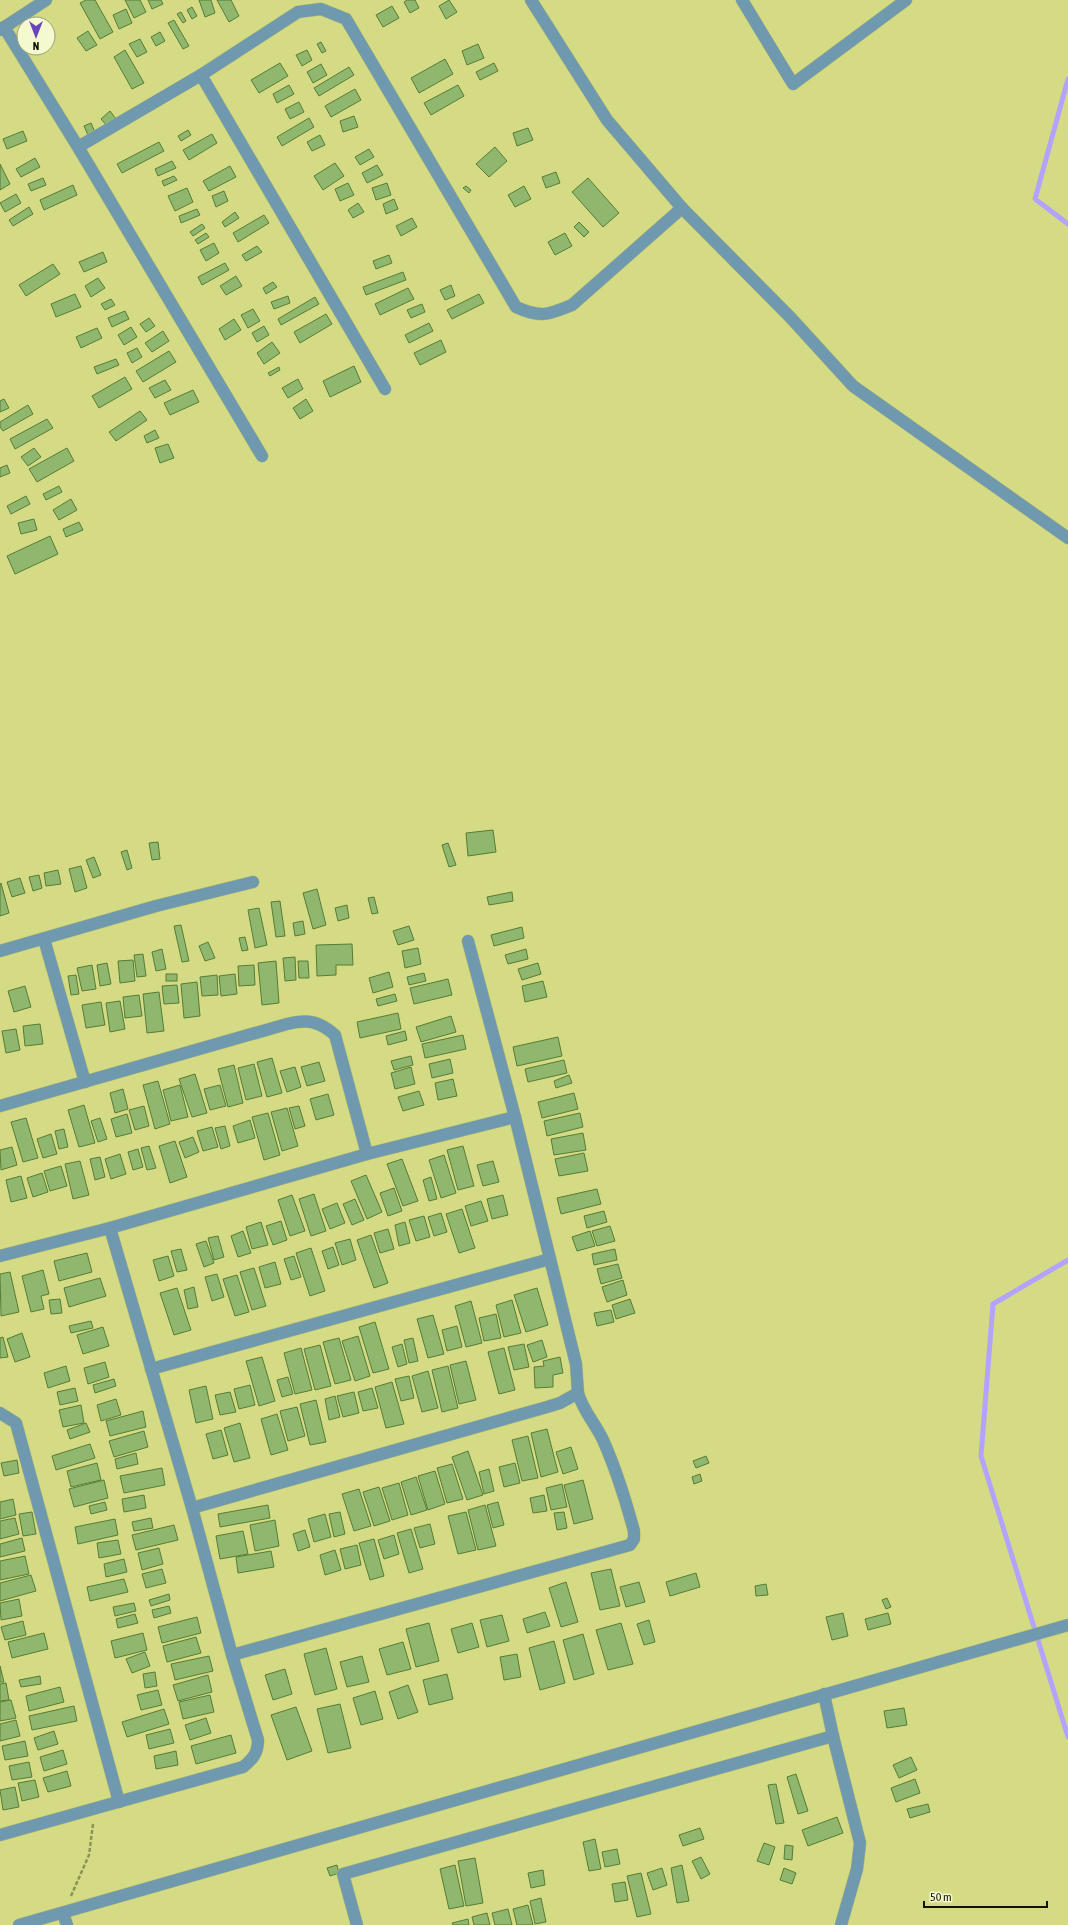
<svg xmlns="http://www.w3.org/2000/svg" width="1068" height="1925" viewBox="0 0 1068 1925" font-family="'Asap Condensed',sans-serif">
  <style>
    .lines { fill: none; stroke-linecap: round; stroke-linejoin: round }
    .stream { stroke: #b4a3fc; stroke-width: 5 }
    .building { fill: #8fb76d; stroke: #577c34 }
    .street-casing { stroke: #b6bb70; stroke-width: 13 }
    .path { stroke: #8e9255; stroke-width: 2.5; stroke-dasharray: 4 2; stroke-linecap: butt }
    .street { stroke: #6f99af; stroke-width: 12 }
  </style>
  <rect width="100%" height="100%" fill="#d5db85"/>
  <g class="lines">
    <g class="stream">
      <path d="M1068 79 1035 199 1068 224"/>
      <path d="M1068 1260 993 1304 981 1456 1068 1737"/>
    </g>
  </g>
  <g class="building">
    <path d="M86 0H95L113 32 100 39 80 3Z"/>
    <path d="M125 0H140L146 12 134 18Z"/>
    <path d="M148 0H161L163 4 152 9Z"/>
    <path d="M199 0H211L215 13 205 17Z"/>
    <path d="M217 0H231L239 16 229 22Z"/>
    <path d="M407 0H415L419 8 410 13 404 2Z"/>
    <path d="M449 0 457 12 446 19 439 6Z"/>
    <path d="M392 6 399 18 383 27 376 15Z"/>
    <path d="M192 7 197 16 192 19 187 10Z"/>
    <path d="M126 9 132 23 119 29 113 15Z"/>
    <path d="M181 12 186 21 183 23 177 14Z"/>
    <path d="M174 20 189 46 183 49 168 23Z"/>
    <path d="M88 31 97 45 86 51 77 38Z"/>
    <path d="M160 32 165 41 156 46 151 37Z"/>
    <path d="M140 39 147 52 137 57 129 44Z"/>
    <path d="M321 42 326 51 322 53 317 44Z"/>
    <path d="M478 44 484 58 467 65 462 51Z"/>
    <path d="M125 50 144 83 132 89 114 57Z"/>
    <path d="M307 50 312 60 302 66 296 55Z"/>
    <path d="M445 59 453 74 419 93 411 78Z"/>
    <path d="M280 63 288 76 259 93 251 80Z"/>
    <path d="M494 63 498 71 480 80 476 72Z"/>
    <path d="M321 64 327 75 313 83 307 72Z"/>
    <path d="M349 67 354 75 319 96 314 88Z"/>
    <path d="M289 85 294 94 277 103 273 94Z"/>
    <path d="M458 85 464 96 431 115 424 103Z"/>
    <path d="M355 89 361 100 331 117 325 106Z"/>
    <path d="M299 102 304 112 290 119 285 109Z"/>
    <path d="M110 111 116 119 107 126 101 119Z"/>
    <path d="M354 116 358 127 343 132 340 121Z"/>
    <path d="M309 118 314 127 282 146 277 137Z"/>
    <path d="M91 123 95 132 88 135 84 126Z"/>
    <path d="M528 128 533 140 517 146 513 133Z"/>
    <path d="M188 130 191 135 181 141 178 136Z"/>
    <path d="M23 131 27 141 7 149 3 139Z"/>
    <path d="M212 134 217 143 189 160 183 150Z"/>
    <path d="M320 135 325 145 312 151 307 142Z"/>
    <path d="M159 142 164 151 122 173 117 164Z"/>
    <path d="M495 147 507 161 489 177 476 164Z"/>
    <path d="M369 149 374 157 360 165 355 157Z"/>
    <path d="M35 158 40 167 21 177 16 169Z"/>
    <path d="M172 161 176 168 158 176 155 169Z"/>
    <path d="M335 163 344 176 323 190 314 176Z"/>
    <path d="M0 164 10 184 0 190Z"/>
    <path d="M377 165 383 175 367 183 362 173Z"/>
    <path d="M230 166 236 177 209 191 203 181Z"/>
    <path d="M556 172 560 183 546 188 542 177Z"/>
    <path d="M174 176 177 180 164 186 162 181Z"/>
    <path d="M43 178 46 185 31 191 28 184Z"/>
    <path d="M588 178 619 213 603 227 572 192Z"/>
    <path d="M348 183 354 195 340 201 335 189Z"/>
    <path d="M387 183 391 195 376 200 372 188Z"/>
    <path d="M73 185 77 195 44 210 40 200Z"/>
    <path d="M466 186 471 190 469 193 463 188Z"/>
    <path d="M524 186 531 199 515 207 508 195Z"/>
    <path d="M187 188 193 202 175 211 168 196Z"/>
    <path d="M224 191 228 201 216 207 212 196Z"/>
    <path d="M16 194 21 203 5 212 0 203Z"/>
    <path d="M394 199 398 209 386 214 383 204Z"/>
    <path d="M358 203 364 212 353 218 348 210Z"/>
    <path d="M29 207 33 214 13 226 9 220Z"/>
    <path d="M197 209 200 215 181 223 179 216Z"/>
    <path d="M235 212 239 218 225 227 222 222Z"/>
    <path d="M264 215 269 223 238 242 233 233Z"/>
    <path d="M412 218 417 227 401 236 396 226Z"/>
    <path d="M579 222 589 232 584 237 574 227Z"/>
    <path d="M202 224 205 228 193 236 190 232Z"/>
    <path d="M206 233 209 237 198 244 195 240Z"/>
    <path d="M565 233 572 246 555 255 548 242Z"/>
    <path d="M214 243 219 253 206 261 200 250Z"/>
    <path d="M257 246 262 252 246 261 242 255Z"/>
    <path d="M103 252 107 262 84 272 79 262Z"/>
    <path d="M389 255 392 263 376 269 373 261Z"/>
    <path d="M225 263 229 270 202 285 198 277Z"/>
    <path d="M53 264 60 274 26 296 19 285Z"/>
    <path d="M403 272 406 280 366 295 363 287Z"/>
    <path d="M236 276 242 286 226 295 220 286Z"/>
    <path d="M98 278 105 288 91 297 85 286Z"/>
    <path d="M273 282 277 287 266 294 263 288Z"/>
    <path d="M451 285 455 296 445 300 440 290Z"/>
    <path d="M408 288 414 299 380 315 375 304Z"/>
    <path d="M75 294 81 307 56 317 51 304Z"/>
    <path d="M479 294 484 303 452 319 447 310Z"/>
    <path d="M288 296 290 303 274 309 271 302Z"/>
    <path d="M315 297 319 304 281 325 278 319Z"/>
    <path d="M111 299 115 305 105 310 101 304Z"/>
    <path d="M422 304 425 312 411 318 407 310Z"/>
    <path d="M253 309 260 321 248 328 241 315Z"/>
    <path d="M125 311 129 319 112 327 108 318Z"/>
    <path d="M326 314 332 324 300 343 294 332Z"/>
    <path d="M149 318 155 326 146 332 140 324Z"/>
    <path d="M234 319 241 330 225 340 219 329Z"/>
    <path d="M429 323 433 331 409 343 405 335Z"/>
    <path d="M264 326 269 335 257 342 252 333Z"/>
    <path d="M131 327 137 337 124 345 118 335Z"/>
    <path d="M97 328 102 338 81 348 76 337Z"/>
    <path d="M163 331 169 341 152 352 145 343Z"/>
    <path d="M441 340 446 352 420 365 414 353Z"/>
    <path d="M272 342 280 353 264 364 257 353Z"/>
    <path d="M137 348 142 357 132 363 127 353Z"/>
    <path d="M169 351 176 362 143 382 136 371Z"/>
    <path d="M116 359 119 365 97 374 94 367Z"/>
    <path d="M354 366 361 382 330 397 323 381Z"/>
    <path d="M279 367 280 370 270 376 268 373Z"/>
    <path d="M125 377 132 389 99 408 92 396Z"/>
    <path d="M298 379 303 389 288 398 282 388Z"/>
    <path d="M165 380 171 390 155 398 149 388Z"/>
    <path d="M193 390 199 402 170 415 164 403Z"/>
    <path d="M4 399 9 408 0 412V401Z"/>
    <path d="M306 399 313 411 300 419 293 408Z"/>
    <path d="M28 405 33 414 3 431 0 427V422Z"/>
    <path d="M140 411 147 420 116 441 109 432Z"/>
    <path d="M47 419 53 428 15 449 10 439Z"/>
    <path d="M155 430 159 438 147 443 144 436Z"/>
    <path d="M168 444 174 458 160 463 155 448Z"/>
    <path d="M34 448 41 457 28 466 21 457Z"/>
    <path d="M67 448 74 461 37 482 29 469Z"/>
    <path d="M7 465 10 473 0 477V468Z"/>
    <path d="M59 486 62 492 46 500 43 494Z"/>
    <path d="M26 496 30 504 11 514 7 506Z"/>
    <path d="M71 499 77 510 59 520 53 510Z"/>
    <path d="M34 519 37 530 21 534 18 523Z"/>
    <path d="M79 522 83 530 66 537 63 529Z"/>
    <path d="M50 536 58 554 15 574 7 556Z"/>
    <path d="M493 830 496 852 468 856 466 833Z"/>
    <path d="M158 842 160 859 152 860 149 843Z"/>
    <path d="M448 843 456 865 449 867 442 845Z"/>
    <path d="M127 850 132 868 127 870 121 852Z"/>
    <path d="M94 857 101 875 93 878 86 860Z"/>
    <path d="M81 866 87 888 75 892 69 869Z"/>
    <path d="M58 870 61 884 46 886 44 873Z"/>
    <path d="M39 875 42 888 33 891 29 877Z"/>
    <path d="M20 878 25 893 12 897 7 882Z"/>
    <path d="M1 883 9 913 0 916V884Z"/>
    <path d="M317 889 326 925 313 929 303 893Z"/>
    <path d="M512 892 513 901 489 905 487 897Z"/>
    <path d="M374 897 378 913 372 914 368 898Z"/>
    <path d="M280 901 285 936 276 937 271 902Z"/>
    <path d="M347 905 349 918 338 921 335 908Z"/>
    <path d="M259 908 267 945 255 948 248 910Z"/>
    <path d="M303 921 305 934 295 936 293 923Z"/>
    <path d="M181 925 189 961 182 962 174 926Z"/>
    <path d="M409 926 414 940 398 945 393 931Z"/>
    <path d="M522 927 524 938 494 946 491 935Z"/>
    <path d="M245 937 248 950 242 951 239 938Z"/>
    <path d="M208 942 215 958 205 961 199 946Z"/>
    <path d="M352 944 353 965H336V975L317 976 316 945Z"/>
    <path d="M418 948 421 964 405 968 402 951Z"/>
    <path d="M162 949 166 969 156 971 152 952Z"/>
    <path d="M526 949 528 959 508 964 505 955Z"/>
    <path d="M143 954 146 976 137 977 134 955Z"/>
    <path d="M295 957 296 980 285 981 283 958Z"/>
    <path d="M133 960 135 981 120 983 118 961Z"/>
    <path d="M276 961 279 1003 262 1005 258 963Z"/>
    <path d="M298 961H308L309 978H299Z"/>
    <path d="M107 963 111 984 100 986 97 965Z"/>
    <path d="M538 963 541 974 522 980 518 969Z"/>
    <path d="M92 965 96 989 82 991 77 968Z"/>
    <path d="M254 965 255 985 239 986 238 966Z"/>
    <path d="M389 972 393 987 373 993 369 978Z"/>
    <path d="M424 973 426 981 409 985 407 977Z"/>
    <rect x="166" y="974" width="11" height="7"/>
    <path d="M235 974 237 994 221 996 219 976Z"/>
    <path d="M76 975 79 994 71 995 68 976Z"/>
    <path d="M217 975 218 995 202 996 200 977Z"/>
    <path d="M448 979 452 995 414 1004 410 988Z"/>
    <path d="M543 981 547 997 525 1002 522 986Z"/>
    <path d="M197 982 200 1016 184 1018 181 984Z"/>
    <path d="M177 985 179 1003 164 1004 162 986Z"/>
    <path d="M25 986 31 1007 14 1012 8 991Z"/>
    <path d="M159 992 164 1031 147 1033 143 994Z"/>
    <path d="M395 994 397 1001 378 1006 376 999Z"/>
    <path d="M139 995 142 1016 125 1018 123 997Z"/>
    <path d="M120 1001 125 1029 110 1032 106 1003Z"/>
    <path d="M101 1002 105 1025 86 1028 82 1005Z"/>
    <path d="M398 1013 401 1029 360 1038 357 1022Z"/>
    <path d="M451 1016 456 1032 421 1042 416 1027Z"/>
    <path d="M40 1024 43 1044 25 1046 23 1026Z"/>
    <path d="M16 1029 20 1050 6 1053 2 1031Z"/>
    <path d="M405 1031 407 1040 388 1045 386 1036Z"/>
    <path d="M463 1035 466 1049 425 1058 422 1044Z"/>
    <path d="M558 1037 562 1056 517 1066 513 1047Z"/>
    <path d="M411 1056 413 1065 394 1070 391 1061Z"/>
    <path d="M272 1058 282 1093 267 1097 257 1062Z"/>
    <path d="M450 1059 453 1073 432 1078 429 1064Z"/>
    <path d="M564 1060 567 1073 528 1082 525 1069Z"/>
    <path d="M319 1062 325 1081 307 1086 301 1067Z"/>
    <path d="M254 1064 262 1096 246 1100 238 1068Z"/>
    <path d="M234 1065 243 1103 228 1107 218 1069Z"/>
    <path d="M295 1067 301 1087 287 1092 280 1071Z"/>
    <path d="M411 1067 415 1084 395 1089 391 1073Z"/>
    <path d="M195 1074 207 1113 192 1117 179 1079Z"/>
    <path d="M569 1075 572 1083 556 1088 554 1081Z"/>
    <path d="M453 1079 457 1096 438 1100 435 1083Z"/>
    <path d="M158 1081 170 1124 155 1129 143 1085Z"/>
    <path d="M180 1085 188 1117 171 1121 163 1090Z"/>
    <path d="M220 1085 226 1106 210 1110 204 1089Z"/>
    <path d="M123 1089 128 1109 115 1113 110 1093Z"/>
    <path d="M419 1091 424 1105 403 1111 398 1097Z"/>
    <path d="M574 1093 578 1109 542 1118 538 1102Z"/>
    <path d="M328 1094 334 1115 316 1120 310 1099Z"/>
    <path d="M84 1105 95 1143 79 1147 68 1110Z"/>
    <path d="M144 1106 149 1126 135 1130 129 1110Z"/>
    <path d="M299 1106 305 1126 295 1129 289 1108Z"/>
    <path d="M287 1108 298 1146 282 1151 271 1112Z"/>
    <path d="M268 1113 280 1155 264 1160 252 1117Z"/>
    <path d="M580 1113 583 1127 547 1136 544 1121Z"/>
    <path d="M127 1114 132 1133 116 1137 111 1119Z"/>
    <path d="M26 1118 38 1158 23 1162 11 1122Z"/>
    <path d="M100 1118 107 1139 98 1142 91 1121Z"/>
    <path d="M250 1120 255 1138 238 1143 233 1126Z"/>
    <path d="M225 1126 230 1146 221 1149 215 1128Z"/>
    <path d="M212 1127 218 1147 203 1151 197 1131Z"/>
    <path d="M64 1129 68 1147 59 1149 55 1131Z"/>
    <path d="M583 1133 586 1150 554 1155 551 1139Z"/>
    <path d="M51 1134 57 1154 43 1158 37 1139Z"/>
    <path d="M193 1137 199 1152 185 1158 179 1142Z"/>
    <path d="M175 1141 187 1177 170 1183 159 1146Z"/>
    <path d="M149 1146 156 1168 147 1170 141 1148Z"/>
    <path d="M463 1146 474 1186 458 1190 447 1150Z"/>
    <path d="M12 1147 17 1165 1 1170 0 1150Z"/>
    <path d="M138 1149 143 1167 133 1170 128 1152Z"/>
    <path d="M584 1153 588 1171 559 1176 555 1159Z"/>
    <path d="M120 1154 126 1174 111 1179 105 1159Z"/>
    <path d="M444 1155 456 1193 441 1198 429 1160Z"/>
    <path d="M100 1157 105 1177 95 1180 90 1159Z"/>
    <path d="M402 1159 418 1201 403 1206 387 1164Z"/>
    <path d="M80 1161 89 1195 73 1199 65 1164Z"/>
    <path d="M493 1161 499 1182 483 1186 477 1165Z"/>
    <path d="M61 1166 67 1186 50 1191 44 1171Z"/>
    <path d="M42 1173 48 1192 33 1197 27 1178Z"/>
    <path d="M366 1175 382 1212 367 1219 351 1181Z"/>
    <path d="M21 1176 27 1198 11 1202 6 1180Z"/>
    <path d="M431 1177 437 1199 429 1201 423 1180Z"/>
    <path d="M394 1188 402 1211 388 1216 380 1193Z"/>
    <path d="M597 1189 601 1204 561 1214 557 1198Z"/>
    <path d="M314 1194 326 1231 311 1236 299 1199Z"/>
    <path d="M292 1195 305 1231 290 1236 278 1200Z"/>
    <path d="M503 1195 508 1215 492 1219 487 1199Z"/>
    <path d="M355 1199 364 1220 352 1225 343 1204Z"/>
    <path d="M481 1201 488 1221 471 1226 465 1206Z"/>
    <path d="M337 1203 345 1223 330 1229 322 1209Z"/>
    <path d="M462 1209 475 1248 459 1253 446 1214Z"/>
    <path d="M604 1211 607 1222 587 1228 584 1216Z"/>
    <path d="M441 1213 447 1232 434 1236 428 1217Z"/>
    <path d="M424 1216 430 1237 416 1241 409 1220Z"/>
    <path d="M281 1221 287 1240 273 1245 266 1226Z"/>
    <path d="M261 1222 268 1245 252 1249 246 1227Z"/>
    <path d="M405 1222 410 1243 399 1246 395 1225Z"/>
    <path d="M610 1226 615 1241 597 1246 592 1231Z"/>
    <path d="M388 1229 394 1249 380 1253 374 1233Z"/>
    <path d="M243 1231 251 1253 238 1257 231 1236Z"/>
    <path d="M590 1231 595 1246 577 1251 572 1237Z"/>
    <path d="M371 1235 388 1283 374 1288 357 1240Z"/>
    <path d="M218 1236 224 1257 214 1260 208 1238Z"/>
    <path d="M350 1239 356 1260 342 1265 335 1243Z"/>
    <path d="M206 1241 214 1263 204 1267 196 1244Z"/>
    <path d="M333 1247 339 1265 328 1269 322 1251Z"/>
    <path d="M311 1248 325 1291 310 1296 296 1253Z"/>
    <path d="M181 1249 187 1270 177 1272 171 1251Z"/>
    <path d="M615 1249 617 1260 594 1265 592 1254Z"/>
    <path d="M87 1253 92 1272 59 1281 54 1261Z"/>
    <path d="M168 1256 174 1276 159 1281 153 1260Z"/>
    <path d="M294 1256 301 1277 291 1280 284 1259Z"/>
    <path d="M275 1262 281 1284 265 1288 259 1267Z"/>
    <path d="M618 1264 622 1278 601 1284 597 1269Z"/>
    <path d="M254 1268 266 1306 252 1310 240 1272Z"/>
    <path d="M43 1270 49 1294 41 1296 44 1309 31 1312 22 1276Z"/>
    <path d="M10 1272 19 1312 1 1316 0 1274Z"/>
    <path d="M217 1274 224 1297 212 1301 205 1277Z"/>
    <path d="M237 1275 249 1312 235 1316 223 1279Z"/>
    <path d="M100 1278 106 1296 69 1307 64 1288Z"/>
    <path d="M623 1280 627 1295 607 1302 602 1287Z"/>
    <path d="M194 1287 198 1307 188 1309 184 1290Z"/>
    <path d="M177 1288 191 1330 174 1335 160 1293Z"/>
    <path d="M537 1288 548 1325 526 1332 514 1295Z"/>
    <path d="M60 1299 62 1313 51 1314 49 1300Z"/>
    <path d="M630 1299 635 1313 616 1319 612 1305Z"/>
    <path d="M512 1300 521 1333 504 1337 496 1305Z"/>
    <path d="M471 1301 482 1343 466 1347 455 1306Z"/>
    <path d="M611 1310 614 1322 597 1326 594 1313Z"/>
    <path d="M496 1314 501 1338 484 1341 479 1318Z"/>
    <path d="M433 1315 444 1354 428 1358 417 1319Z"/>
    <path d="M91 1321 93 1328 71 1333 69 1326Z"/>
    <path d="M375 1322 389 1369 373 1373 359 1327Z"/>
    <path d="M457 1326 462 1347 447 1351 442 1330Z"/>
    <path d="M103 1327 109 1346 83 1354 77 1335Z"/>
    <path d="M22 1333 30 1357 15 1362 7 1339Z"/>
    <path d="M358 1336 370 1376 355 1381 342 1341Z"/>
    <path d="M3 1337 8 1357 0 1358V1338Z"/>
    <path d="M339 1338 351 1380 335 1384 323 1342Z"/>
    <path d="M413 1338 418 1361 409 1363 404 1340Z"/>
    <path d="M542 1340 547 1357 533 1362 527 1345Z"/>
    <path d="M402 1344 407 1364 398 1367 392 1347Z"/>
    <path d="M524 1344 529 1367 514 1370 508 1347Z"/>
    <path d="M320 1345 331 1386 315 1390 304 1349Z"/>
    <path d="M301 1348 312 1390 295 1394 284 1353Z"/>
    <path d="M504 1348 515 1390 499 1394 488 1352Z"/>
    <path d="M262 1357 275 1401 259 1406 246 1361Z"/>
    <path d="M560 1357 563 1373 553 1375V1387L535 1388 534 1367 544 1366 543 1361Z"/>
    <path d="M466 1361 476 1400 459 1404 450 1365Z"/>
    <path d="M105 1362 109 1377 88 1384 84 1368Z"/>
    <path d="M66 1366 70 1381 48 1388 44 1373Z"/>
    <path d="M448 1366 458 1408 442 1412 432 1370Z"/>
    <path d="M428 1371 438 1408 422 1412 412 1376Z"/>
    <path d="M409 1376 414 1398 401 1401 395 1379Z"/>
    <path d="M288 1377 293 1394 282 1397 277 1380Z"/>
    <path d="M114 1379 116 1386 95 1393 93 1385Z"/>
    <path d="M392 1382 404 1424 386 1428 375 1387Z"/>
    <path d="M250 1385 255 1405 239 1409 234 1389Z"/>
    <path d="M206 1386 213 1419 196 1423 189 1390Z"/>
    <path d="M75 1388 78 1401 60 1405 57 1392Z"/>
    <path d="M372 1388 378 1408 363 1411 358 1392Z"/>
    <path d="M230 1392 236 1412 220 1415 215 1395Z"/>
    <path d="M354 1392 359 1413 343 1417 337 1396Z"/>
    <path d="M335 1396 340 1417 329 1420 325 1399Z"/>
    <path d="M116 1399 121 1415 101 1421 97 1405Z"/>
    <path d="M316 1400 326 1442 310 1445 300 1404Z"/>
    <path d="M81 1405 84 1423 63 1427 59 1410Z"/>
    <path d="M297 1407 305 1436 288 1441 280 1411Z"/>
    <path d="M143 1411 146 1427 110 1436 106 1421Z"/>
    <path d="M277 1414 288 1450 271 1455 261 1419Z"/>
    <path d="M86 1423 90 1432 70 1439 67 1430Z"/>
    <path d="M240 1423 250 1458 234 1462 224 1428Z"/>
    <path d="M547 1429 558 1472 541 1477 531 1433Z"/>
    <path d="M221 1430 228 1455 213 1459 206 1434Z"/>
    <path d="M144 1431 148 1447 114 1457 109 1441Z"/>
    <path d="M528 1436 538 1478 522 1481 512 1440Z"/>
    <path d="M90 1444 95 1458 56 1470 52 1456Z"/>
    <path d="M571 1447 578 1469 563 1474 556 1452Z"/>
    <path d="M468 1451 483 1495 467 1500 452 1457Z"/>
    <path d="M136 1453 138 1464 117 1469 115 1459Z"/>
    <path d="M706 1456 709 1463 696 1468 693 1461Z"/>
    <path d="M17 1460 19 1473 4 1476 1 1463Z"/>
    <path d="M97 1463 101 1480 71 1487 67 1471Z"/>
    <path d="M515 1463 520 1483 504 1487 499 1467Z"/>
    <path d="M452 1464 463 1499 447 1503 437 1468Z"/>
    <path d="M162 1468 165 1485 124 1493 120 1476Z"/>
    <path d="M489 1469 494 1491 484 1494 479 1472Z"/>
    <path d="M435 1471 445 1504 428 1510 418 1476Z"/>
    <path d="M700 1474 702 1481 694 1484 692 1477Z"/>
    <path d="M416 1477 427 1510 411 1515 401 1482Z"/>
    <path d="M104 1480 108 1498 74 1507 69 1489Z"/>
    <path d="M583 1480 593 1519 574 1524 564 1485Z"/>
    <path d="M399 1483 408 1515 392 1520 382 1488Z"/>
    <path d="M562 1484 567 1507 551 1510 546 1488Z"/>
    <path d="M379 1487 390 1521 374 1526 363 1492Z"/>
    <path d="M359 1489 371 1526 354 1531 342 1494Z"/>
    <path d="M144 1495 146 1508 124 1512 122 1499Z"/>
    <path d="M544 1495 547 1511 533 1513 530 1498Z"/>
    <path d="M13 1499 16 1515 0 1519V1502Z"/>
    <path d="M105 1502 107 1510 91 1514 89 1506Z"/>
    <path d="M498 1502 504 1525 493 1528 487 1505Z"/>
    <path d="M268 1505 270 1518 220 1527 218 1514Z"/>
    <path d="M485 1505 496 1546 478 1550 468 1510Z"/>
    <path d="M32 1512 36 1534 23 1536 19 1514Z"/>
    <path d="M340 1512 345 1534 334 1537 329 1514Z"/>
    <path d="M466 1512 476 1550 458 1554 448 1516Z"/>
    <path d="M564 1512 567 1528 557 1530 554 1513Z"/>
    <path d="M325 1514 331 1537 314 1542 308 1519Z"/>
    <path d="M15 1518 19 1534 0 1539V1521Z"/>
    <path d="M151 1518 153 1528 134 1531 132 1522Z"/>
    <path d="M115 1519 118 1535 78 1544 75 1527Z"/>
    <path d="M275 1520 279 1546 255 1551 250 1525Z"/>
    <path d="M430 1524 435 1544 420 1548 414 1528Z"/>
    <path d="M174 1525 178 1540 136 1550 132 1535Z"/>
    <path d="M411 1529 423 1569 409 1573 397 1533Z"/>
    <path d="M305 1530 310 1547 298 1551 293 1534Z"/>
    <path d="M243 1531 248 1554 220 1559 216 1536Z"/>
    <path d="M394 1535 399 1554 384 1559 378 1540Z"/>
    <path d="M22 1538 25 1551 0 1557V1544Z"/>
    <path d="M374 1539 384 1576 370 1580 359 1543Z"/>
    <path d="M118 1540 121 1554 99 1558 97 1543Z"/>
    <path d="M357 1545 361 1565 345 1569 340 1549Z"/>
    <path d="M159 1548 163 1564 142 1570 138 1553Z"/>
    <path d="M335 1550 341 1570 325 1575 320 1555Z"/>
    <path d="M271 1551 274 1567 238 1573 236 1557Z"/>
    <path d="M25 1556 29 1574 0 1580V1561Z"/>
    <path d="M124 1559 127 1572 106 1577 104 1564Z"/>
    <path d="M162 1569 166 1583 146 1588 142 1574Z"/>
    <path d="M611 1569 620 1606 600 1610 591 1573Z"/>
    <path d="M696 1573 700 1587 670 1596 666 1582Z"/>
    <path d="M31 1575 36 1591 0 1601V1583Z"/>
    <path d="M124 1579 128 1592 90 1601 87 1587Z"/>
    <path d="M566 1582 578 1622 561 1627 549 1588Z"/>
    <path d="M639 1582 645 1602 626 1607 620 1587Z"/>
    <path d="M766 1584 768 1595 756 1596 755 1586Z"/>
    <path d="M169 1594 170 1600 151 1606 149 1600Z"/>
    <path d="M887 1598 891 1607 886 1609 882 1600Z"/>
    <path d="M19 1599 22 1616 1 1620 0 1603Z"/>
    <path d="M134 1603 136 1611 115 1616 113 1607Z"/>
    <path d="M169 1606 171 1613 154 1618 152 1610Z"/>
    <path d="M545 1612 550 1626 527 1633 523 1619Z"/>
    <path d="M843 1613 848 1636 832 1640 826 1617Z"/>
    <path d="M888 1613 891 1624 868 1630 865 1619Z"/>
    <path d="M135 1614 138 1623 118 1628 116 1619Z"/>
    <path d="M502 1615 509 1641 487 1647 480 1620Z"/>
    <path d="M197 1617 201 1633 162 1643 158 1627Z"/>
    <path d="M649 1620 655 1642 644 1645 637 1624Z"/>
    <path d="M23 1621 26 1635 5 1640 1 1627Z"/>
    <path d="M429 1623 439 1661 416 1667 406 1629Z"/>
    <path d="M472 1623 479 1647 458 1653 451 1629Z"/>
    <path d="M621 1623 633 1664 608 1670 596 1630Z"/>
    <path d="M44 1633 48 1649 12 1658 8 1642Z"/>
    <path d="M143 1633 147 1650 115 1658 111 1641Z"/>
    <path d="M583 1634 594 1674 574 1680 563 1640Z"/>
    <path d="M196 1637 201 1653 167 1662 163 1646Z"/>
    <path d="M554 1641 565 1683 540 1690 529 1648Z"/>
    <path d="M403 1642 411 1669 387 1675 379 1649Z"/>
    <path d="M326 1648 337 1689 315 1695 304 1654Z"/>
    <path d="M145 1652 150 1666 132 1673 126 1659Z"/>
    <path d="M517 1654 521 1677 504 1680 500 1657Z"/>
    <path d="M209 1656 213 1671 175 1680 171 1664Z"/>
    <path d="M362 1656 369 1682 347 1687 340 1662Z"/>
    <path d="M0 1666 4 1682H0Z"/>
    <path d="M285 1669 292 1694 273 1700 265 1675Z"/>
    <path d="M155 1672 157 1686 145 1688 143 1674Z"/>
    <path d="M447 1674 453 1699 429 1705 423 1680Z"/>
    <path d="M208 1675 212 1692 178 1701 173 1685Z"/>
    <path d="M40 1676 41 1684 21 1687 19 1680Z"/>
    <path d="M6 1683 9 1700 0 1701V1684Z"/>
    <path d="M408 1685 418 1712 398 1719 389 1692Z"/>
    <path d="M60 1687 64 1702 29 1711 26 1696Z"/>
    <path d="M158 1690 162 1705 141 1710 137 1695Z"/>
    <path d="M375 1691 383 1719 361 1725 353 1698Z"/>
    <path d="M210 1695 214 1712 183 1719 179 1702Z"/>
    <path d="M11 1700 16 1718 0 1721V1702Z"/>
    <path d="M340 1704 351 1748 328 1753 317 1709Z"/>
    <path d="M74 1706 77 1721 32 1730 29 1716Z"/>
    <path d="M296 1707 312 1751 287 1760 271 1715Z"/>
    <path d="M904 1708 907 1725 887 1728 884 1711Z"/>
    <path d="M164 1709 169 1724 127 1737 122 1722Z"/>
    <path d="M206 1718 211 1733 190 1740 185 1725Z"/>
    <path d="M16 1720 20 1736 0 1741V1724Z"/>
    <path d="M170 1729 174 1743 149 1749 146 1735Z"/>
    <path d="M54 1731 58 1744 38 1750 34 1738Z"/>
    <path d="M231 1735 236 1753 196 1764 191 1746Z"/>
    <path d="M25 1741 28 1756 5 1760 2 1746Z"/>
    <path d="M63 1750 67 1764 44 1771 40 1757Z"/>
    <path d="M176 1751 178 1765 156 1769 154 1756Z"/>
    <path d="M911 1757 917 1770 899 1778 893 1765Z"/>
    <path d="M29 1762 32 1777 12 1780 9 1766Z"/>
    <path d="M67 1771 71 1786 48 1792 43 1778Z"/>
    <path d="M796 1774 808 1811 798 1814 787 1777Z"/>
    <path d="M915 1779 920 1793 896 1802 891 1788Z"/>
    <path d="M35 1780 39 1797 22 1801 18 1783Z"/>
    <path d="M776 1784 784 1823 776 1824 768 1785Z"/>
    <path d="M15 1787 19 1807 3 1810 0 1790Z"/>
    <path d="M928 1804 930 1812 910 1818 907 1809Z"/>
    <path d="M837 1817 843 1833 808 1846 802 1830Z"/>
    <path d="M700 1828 704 1839 683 1846 679 1835Z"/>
    <path d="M595 1839 601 1869 589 1871 583 1842Z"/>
    <path d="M764 1843 775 1847 769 1865 757 1861Z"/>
    <path d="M785 1845 793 1846 792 1860 784 1859Z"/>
    <path d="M617 1849 620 1864 605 1867 602 1852Z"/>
    <path d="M701 1857 710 1874 701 1879 692 1861Z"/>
    <path d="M475 1858 483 1903 466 1906 458 1861Z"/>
    <path d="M337 1865 339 1873 330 1876 327 1868Z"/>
    <path d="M455 1865 464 1906 449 1909 440 1869Z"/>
    <path d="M682 1865 689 1901 677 1903 671 1868Z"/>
    <path d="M662 1868 667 1885 653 1890 647 1873Z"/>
    <path d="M784 1868 796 1873 792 1884 780 1880Z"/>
    <path d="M543 1870 545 1885 531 1888 528 1873Z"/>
    <path d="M641 1873 651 1914 637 1917 627 1876Z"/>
    <path d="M625 1882 628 1900 615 1902 612 1884Z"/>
    <path d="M541 1898 546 1922 535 1924 530 1901Z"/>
    <path d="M528 1905 533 1925H517L513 1909Z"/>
    <path d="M508 1909 512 1925H495L492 1913Z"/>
    <path d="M487 1913 490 1925H474L472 1917Z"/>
    <path d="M468 1919 469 1925H453L452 1923Z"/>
  </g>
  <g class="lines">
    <defs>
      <g id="street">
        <path d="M531 0 607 120 682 208 790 317 853 386 1068 538"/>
        <path d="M742 0 793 84 906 0"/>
        <path d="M4 27 78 147 262 456"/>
        <path d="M0 30 46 0"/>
        <path d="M201 75 385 389"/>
        <path d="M78 147 201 75 298 12 321 9 346 19 516 307C540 318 548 315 572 305L682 208"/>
        <path d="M44 939 85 1082"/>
        <path d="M0 951 156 906 253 882"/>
        <path d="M0 1106 287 1024C308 1019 319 1021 335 1035L367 1154"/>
        <path d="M0 1256 110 1228 367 1154 515 1117"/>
        <path d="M151 1369 550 1259"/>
        <path d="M0 1413 16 1423 119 1802"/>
        <path d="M192 1508 547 1407 560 1403 578 1393 576 1364 515 1117 468 941"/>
        <path d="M232 1655 630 1545 634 1539V1531C625 1498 617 1471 603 1440 595 1423 583 1411 578 1393"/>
        <path d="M824 1694 833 1736"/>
        <path d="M0 1835 243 1767C253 1759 258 1753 258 1740L232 1655 192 1508 110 1228"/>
        <path d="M63 1913 67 1925"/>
        <path d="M19 1925 1068 1625"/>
        <path d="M357 1925 343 1874 833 1736 860 1843 857 1869 841 1925"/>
      </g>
    </defs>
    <use href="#street" class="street-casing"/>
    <path class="path" d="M71 1896 89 1855 93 1824"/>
    <use href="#street" class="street"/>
  </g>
  <g transform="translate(36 36) rotate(180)"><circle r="19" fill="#f5f9cf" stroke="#9a9d7c"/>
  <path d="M0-3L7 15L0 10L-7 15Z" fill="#6845bd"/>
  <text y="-6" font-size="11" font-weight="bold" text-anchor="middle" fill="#111200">N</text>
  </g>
  <path d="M924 1901v6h123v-6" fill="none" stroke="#111200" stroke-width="2"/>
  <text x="930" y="1901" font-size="12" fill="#111200" stroke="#f5f9cf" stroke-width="3" paint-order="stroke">50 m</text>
</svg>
